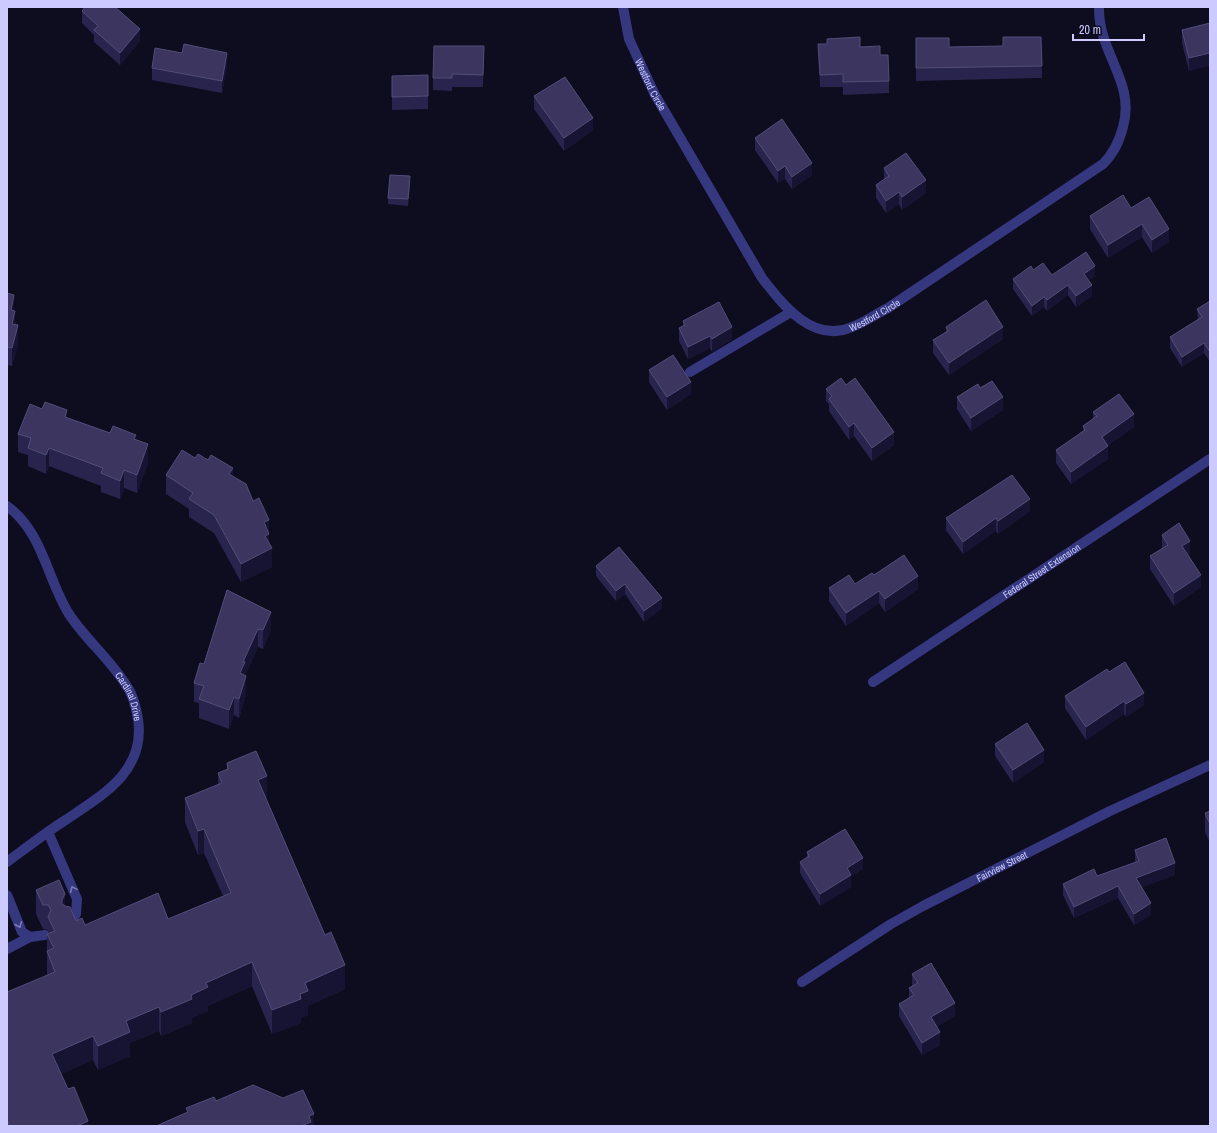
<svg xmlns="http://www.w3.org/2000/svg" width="1217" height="1133" viewBox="0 0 1217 1133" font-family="'Archivo Narrow',sans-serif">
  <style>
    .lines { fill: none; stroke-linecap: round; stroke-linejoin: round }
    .lane { stroke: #35377f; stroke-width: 10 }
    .street { stroke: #35377f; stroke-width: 10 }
    .wall { fill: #29244d }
    .shaded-wall { fill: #171333 }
    .building { fill: #3b3560; stroke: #524d79 }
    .oneway { stroke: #7979b9 }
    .labels { text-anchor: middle; stroke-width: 3.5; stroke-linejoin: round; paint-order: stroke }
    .street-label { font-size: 10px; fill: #cccaff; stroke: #0e0c1f }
  </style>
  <rect width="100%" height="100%" fill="#0e0c1f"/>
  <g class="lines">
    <g class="lane">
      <path d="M690 372 791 312"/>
      <path d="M48 832 77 899 76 914 68 925"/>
      <path d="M7 895 22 932 30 937 45 935"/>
      <path d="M7 949 30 937"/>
    </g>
    <g class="street">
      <path id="s1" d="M623 7 629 39 654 93 762 278C783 305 813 344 852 327 865 322 876 314 888 308L1103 164C1114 153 1119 142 1123 127 1136 82 1098 53 1099 7"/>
      <path id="s2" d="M7 506C43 532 47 579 69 614 86 640 110 659 126 685 133 694 136 707 138 719 146 772 101 796 64 821 44 834 26 848 7 862"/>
      <path id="s3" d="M873 682 1210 459"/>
      <path id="s4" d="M802 982 891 924 923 906 1110 811 1210 765"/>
    </g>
  </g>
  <g class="wall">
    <path d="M82 11 140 41 120 65 94 42V35L82 23Z"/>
    <path d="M1210 23V65L1189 71 1182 43V30Z"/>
    <path d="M1041 37 1042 78 916 81V38L949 47 1003 46Z"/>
    <path d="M818 44 860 47 880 55 889 81V93L843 95V87H820Z"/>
    <path d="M484 46 483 87H452V91L433 90V78Z"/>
    <path d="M182 53 227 65 222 93 152 80V68Z"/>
    <path d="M392 76 428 96V109L392 110Z"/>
    <path d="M534 96 593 130 564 151 534 109Z"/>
    <path d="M755 138 812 175 792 189 785 179 778 183 755 150Z"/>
    <path d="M884 168 926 193 902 210 899 204 886 213 876 198V185L884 179Z"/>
    <path d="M410 183 408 206 388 204V198Z"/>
    <path d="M1131 208 1169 242 1152 253 1142 237 1108 258 1090 229V216Z"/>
    <path d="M1033 270 1052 275 1095 276 1089 280 1092 296 1076 307 1068 295 1047 311 1044 307 1032 316 1013 289V279Z"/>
    <path d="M7 293 14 311 18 344 12 366 7 365Z"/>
    <path d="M1210 301V362L1204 353 1182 367 1170 348V337L1198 320 1197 309Z"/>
    <path d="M683 321 732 339 712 352 710 348 688 359 679 341V328L683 326Z"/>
    <path d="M946 327 1003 339 949 375 933 353V340L946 332Z"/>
    <path d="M649 370 691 394 667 410 649 382Z"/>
    <path d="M846 385 894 445 872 461 854 436 849 440 829 411V404L826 401V389Z"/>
    <path d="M980 388 1003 410 971 431 957 409V397Z"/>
    <path d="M42 409 110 433 136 439 148 463 137 493 124 488 120 499 101 492V486L49 466 46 474 28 466V455L18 452V434Z"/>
    <path d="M1093 412 1134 427 1108 445V459L1071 484 1056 463V450L1083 431V426L1093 419Z"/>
    <path d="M195 458 233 476 269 520V543L272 567 241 582 214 533 189 517V509L166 494V475Z"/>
    <path d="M1030 511 998 534 996 531 963 554 946 530V518Z"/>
    <path d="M1162 535 1190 553 1188 555 1201 587 1174 606 1150 569V556L1162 548Z"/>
    <path d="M596 566 662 608 644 622 625 594 616 601 596 576Z"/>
    <path d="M874 575 918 589 885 612 879 603 846 626 829 601V588L855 584Z"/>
    <path d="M227 590 271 630 263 649 258 647 245 676 246 695 239 718 234 715 229 729 199 718V703L194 702V683L204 664Z"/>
    <path d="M1109 672 1144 705 1126 717 1124 714 1086 740 1065 708V696Z"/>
    <path d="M995 744 1044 762 1013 783 995 756Z"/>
    <path d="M227 763 267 800 345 989 308 1006V1015L301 1018V1023L272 1034 252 986 208 1006V1011L192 1018V1023L161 1036 159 1031 130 1043V1056L98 1070 93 1060 61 1074 68 1089 88 1126H7V992L47 976V934L48 933V930L43 929 36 914V890L65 906 76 921 85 925 168 919 223 896 204 853 198 855 185 822V798L218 784V773L227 770Z"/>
    <path d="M1210 811V843L1205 832V813Z"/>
    <path d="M1135 850 1175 875 1142 887 1151 915 1134 925 1118 898 1074 918 1063 895V884L1097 876 1135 863Z"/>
    <path d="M807 852 863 869 851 876V887L820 906 800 873V862L807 858Z"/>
    <path d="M912 974 955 1016 936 1027 940 1045 922 1055 899 1016V1004L909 998V988L912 986Z"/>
  </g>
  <g class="shaded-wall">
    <path d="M140 29V41L120 65V53Z"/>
    <path d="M227 53V65L222 93V81Z"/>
    <path d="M1210 53V65L1189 71V58Z"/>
    <path d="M593 118V130L564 151V138Z"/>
    <path d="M812 163V175L792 189V177Z"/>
    <path d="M785 166V179L778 183V171Z"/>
    <path d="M926 180V193L902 210V197Z"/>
    <path d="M899 192V204L886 213V201Z"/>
    <path d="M1142 224V237L1108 258V245Z"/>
    <path d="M1169 229V242L1152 253V240Z"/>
    <path d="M1095 266V276L1084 284V274Z"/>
    <path d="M1068 285V295L1047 311V300Z"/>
    <path d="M1092 285V296L1076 307V296Z"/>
    <path d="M14 295V314L11 310Z"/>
    <path d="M1044 297V307L1032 316V306Z"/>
    <path d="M15 311V330L12 324Z"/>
    <path d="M18 325V344L12 366V348Z"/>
    <path d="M732 327V339L712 352V339Z"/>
    <path d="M1003 327V339L949 375V363Z"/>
    <path d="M710 336V348L688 359V347Z"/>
    <path d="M1204 343V353L1182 367V357Z"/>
    <path d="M691 382V394L667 410V397Z"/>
    <path d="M1003 397V410L971 431V418Z"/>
    <path d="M67 410V428L65 417Z"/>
    <path d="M1134 414V427L1102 449V437Z"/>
    <path d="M854 423V436L849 440V427Z"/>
    <path d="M894 432V445L872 461V448Z"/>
    <path d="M148 444V463L137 493V475Z"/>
    <path d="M1108 446V459L1071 484V472Z"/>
    <path d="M49 448V466L46 474V455Z"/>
    <path d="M233 468V486L229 474Z"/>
    <path d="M124 470V488L120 499V481Z"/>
    <path d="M1030 499V511L998 534V521Z"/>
    <path d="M996 518V531L963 554V542Z"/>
    <path d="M269 520V550L272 548V567L241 582V564L264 522Z"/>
    <path d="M1190 541V553L1182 559V546Z"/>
    <path d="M1201 575V587L1174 606V593Z"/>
    <path d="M918 576V589L885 612V599Z"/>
    <path d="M625 584V594L616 601V591Z"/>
    <path d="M879 591V603L846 626V613Z"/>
    <path d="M662 598V608L644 622V611Z"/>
    <path d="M271 612V630L263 649V630Z"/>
    <path d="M258 629V647L245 676H246V695L239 718 240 673 243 662Z"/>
    <path d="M1144 693V705L1126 717V704Z"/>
    <path d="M234 697V715L229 729V710Z"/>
    <path d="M1124 701V714L1086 740V727Z"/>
    <path d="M1044 750V762L1013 783V770Z"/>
    <path d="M267 776V800L258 780Z"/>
    <path d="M204 829V853L198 855V831Z"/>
    <path d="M863 858V869L851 876V887L820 906V894L847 868Z"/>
    <path d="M1175 863V875L1136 890V878Z"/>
    <path d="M1118 886V898L1074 918V907Z"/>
    <path d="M65 894V918L62 900Z"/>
    <path d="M1151 903V915L1134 925V914Z"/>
    <path d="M252 962V986L208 1006V1011L192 1018V1023L161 1036V1012L191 995 206 983Z"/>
    <path d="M345 965V989L308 1006V1015L301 1018V1023L272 1034V1010L300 994 305 983Z"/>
    <path d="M955 1003V1016L931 1030V1017Z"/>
    <path d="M159 1007V1031L130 1043V1056L98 1070V1046L126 1021Z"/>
    <path d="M940 1032V1045L922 1055V1043Z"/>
    <path d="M93 1036V1060L52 1078V1054Z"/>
    <path d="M314 1114V1126H301L309 1116Z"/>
    <path d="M88 1121V1126H77Z"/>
  </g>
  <g class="building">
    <path d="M85 7H115L140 29 120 53 94 30 98 26 82 11Z"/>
    <path d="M1210 23V53L1189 58 1182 30Z"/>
    <path d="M860 37V47L880 46V55H888L889 81 843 82V74L820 75 818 44H827V39Z"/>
    <path d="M1003 37H1041L1042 66 916 68V38H949V47L1003 46Z"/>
    <path d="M184 44 227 53 222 81 152 68 155 48 182 53Z"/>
    <path d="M434 46H484L483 75 452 74V78H433Z"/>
    <path d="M428 75V96L392 97V76Z"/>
    <path d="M565 77 593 118 564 138 534 96Z"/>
    <path d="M782 119 812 163 792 177 785 166 778 171 755 138Z"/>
    <path d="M906 153 926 180 902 197 899 192 886 201 876 185 889 176 884 168Z"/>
    <path d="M390 175 410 176 408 199 388 198Z"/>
    <path d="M1123 195 1131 208 1149 197 1169 229 1152 240 1142 224 1108 245 1090 216Z"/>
    <path d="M1086 252 1095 266 1084 274 1092 285 1076 296 1068 285 1047 300 1044 297 1032 306 1013 279 1031 266 1033 270 1043 263 1052 275Z"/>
    <path d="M7 293 14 295 11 310 15 311 12 324 18 325 12 348 7 347Z"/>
    <path d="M986 300 1003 327 949 363 933 340 948 331 946 327Z"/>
    <path d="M1210 301V352L1204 343 1182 357 1170 337 1202 317 1197 309Z"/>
    <path d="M719 302 732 327 712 339 710 336 688 347 679 328 685 325 683 321Z"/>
    <path d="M673 355 691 382 667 397 649 370Z"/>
    <path d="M841 378 846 385 855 378 894 432 872 448 854 423 849 427 829 399 832 396 826 389Z"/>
    <path d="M992 381 1003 397 971 418 957 397 978 384 980 388Z"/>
    <path d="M1119 394 1134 414 1102 437 1108 446 1071 472 1056 450 1085 430 1083 426 1097 416 1093 412Z"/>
    <path d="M45 402 67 410 65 417 110 433 113 426 136 435 134 439 148 444 137 475 124 470 120 481 101 473 103 468 49 448 46 455 28 448 31 438 18 434 30 404 42 409Z"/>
    <path d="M182 450 195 458 198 454 208 460 211 455 233 468 229 474 246 484 253 501 259 498 269 520 264 522 269 534 265 536 272 548 241 564 214 515 189 499 193 493 166 475Z"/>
    <path d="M1012 475 1030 499 998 521 996 518 963 542 946 518Z"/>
    <path d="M1179 523 1190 541 1182 546 1201 575 1174 593 1150 556 1168 545 1162 535Z"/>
    <path d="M619 547 662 598 644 611 625 584 616 591 596 566Z"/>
    <path d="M904 555 918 576 885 599 879 591 846 613 829 588 849 575 855 584 872 573 874 575Z"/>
    <path d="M227 590 271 612 263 630 258 629 243 662H245L240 673 246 676 239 699 234 697 229 710 199 699 204 686 194 683 200 663 204 664Z"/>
    <path d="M1125 662 1144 693 1126 704 1124 701 1086 727 1065 696 1107 669 1109 672Z"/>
    <path d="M1027 723 1044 750 1013 770 995 744Z"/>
    <path d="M256 751 267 776 258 780 325 935 331 932 345 965 305 983 308 991 300 994 301 999 272 1010 252 962 206 983 208 987 191 995 192 999 161 1012 159 1007 126 1021 130 1032 98 1046 93 1036 52 1054 68 1089 74 1087 88 1121 77 1126H10L7 1120V992L55 972 47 951 54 948 47 934 55 931 48 917 51 910 48 905H43L36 890 59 880 65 894 62 900V904L65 906 70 907 76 921 82 918 85 925 158 893 168 919 231 893 204 829 198 831 185 798 222 783 218 773 228 769 227 763Z"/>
    <path d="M1210 811V824L1205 813Z"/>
    <path d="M845 829 863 858 847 868 851 875 820 894 800 862 809 856 807 852Z"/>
    <path d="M1166 838 1175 863 1136 878 1151 903 1134 914 1118 886 1074 907 1063 884 1094 869 1097 876 1139 861 1135 850Z"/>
    <path d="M931 963 955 1003 931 1017 940 1032 922 1043 899 1004 914 995 909 988 918 983 912 974Z"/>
    <path d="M253 1085 283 1098 303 1090 314 1114 309 1116 311 1122 301 1126H156L188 1112 186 1108 214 1097 216 1101Z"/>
  </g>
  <defs><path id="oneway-chevron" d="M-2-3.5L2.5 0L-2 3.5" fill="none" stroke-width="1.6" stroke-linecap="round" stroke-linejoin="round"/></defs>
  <g class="oneway">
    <use href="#oneway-chevron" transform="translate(73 889) rotate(-114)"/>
    <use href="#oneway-chevron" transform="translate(19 925) rotate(67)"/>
  </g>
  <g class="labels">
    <g class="street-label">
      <text dy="4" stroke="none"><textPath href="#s1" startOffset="83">Westford Circle</textPath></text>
      <text dy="4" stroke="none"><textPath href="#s1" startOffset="443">Westford Circle</textPath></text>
      <text dy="4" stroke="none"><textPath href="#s3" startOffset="202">Federal Street Extension</textPath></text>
      <text dy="4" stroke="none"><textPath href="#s2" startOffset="229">Cardinal Drive</textPath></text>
      <text dy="4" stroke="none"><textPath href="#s4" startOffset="231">Fairview Street</textPath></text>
    </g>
  </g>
  <rect width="1217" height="1133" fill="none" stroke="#cccaff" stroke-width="16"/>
  <path d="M1073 34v6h71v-6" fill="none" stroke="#cccaff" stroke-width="2"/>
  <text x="1079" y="34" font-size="12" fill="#cccaff" stroke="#0e0c1f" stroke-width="3" paint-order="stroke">20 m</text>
</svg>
